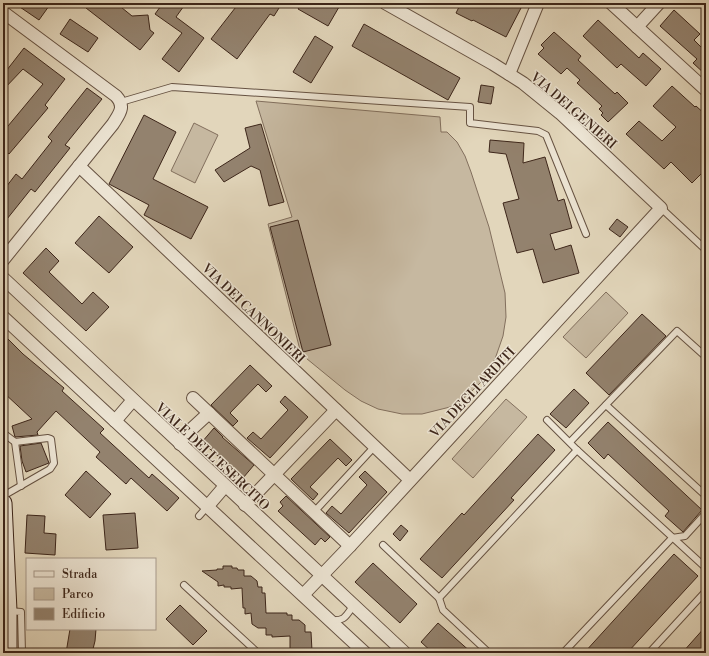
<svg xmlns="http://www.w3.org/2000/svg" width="709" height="656" viewBox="0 0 709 656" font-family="'Libre Bodoni',serif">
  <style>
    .green { fill: #c6b8a0; stroke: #826f5d }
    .building { fill: #93826e; stroke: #3d261a }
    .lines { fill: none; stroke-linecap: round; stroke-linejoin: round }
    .lane-casing { stroke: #665242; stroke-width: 8 }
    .street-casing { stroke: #665242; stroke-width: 14 }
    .secondary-casing { stroke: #3d261a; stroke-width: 19 }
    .lane { stroke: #ece4d3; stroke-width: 6 }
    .street { stroke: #ece4d3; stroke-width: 12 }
    .secondary { stroke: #ece4d3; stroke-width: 17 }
    .labels { text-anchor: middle; stroke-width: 3; stroke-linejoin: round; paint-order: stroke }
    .street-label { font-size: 13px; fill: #3d261a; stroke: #ece4d3 }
  </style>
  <rect width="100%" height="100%" fill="#e2d6bb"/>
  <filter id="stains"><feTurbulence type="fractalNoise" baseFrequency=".005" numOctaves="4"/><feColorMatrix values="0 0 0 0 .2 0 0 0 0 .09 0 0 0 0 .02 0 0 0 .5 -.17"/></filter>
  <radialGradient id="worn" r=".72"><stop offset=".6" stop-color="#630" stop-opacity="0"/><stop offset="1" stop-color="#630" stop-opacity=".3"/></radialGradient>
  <g class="green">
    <path d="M256 101 440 117 441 132H447L457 142 465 156 471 172 489 227 505 293 506 317 503 336 495 359 484 379 468 395 450 407 422 414H402L378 409 361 401 345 390 301 354 268 224 292 217Z"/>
    <path d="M194 123 218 135 195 183 171 171Z"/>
    <path d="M606 292 628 313 586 358 563 337Z"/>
    <path d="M506 399 527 417 473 478 452 459Z"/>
  </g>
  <g class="building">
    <path d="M14 3H44L49 6 39 20Z"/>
    <path d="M90 3H116L132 16 148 15 150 30 154 33 140 50 86 8Z"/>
    <path d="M163 3H186L176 17 204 38 179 72 162 59 182 33 155 14Z"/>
    <path d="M239 3H272L279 8 274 16 270 14 237 59 211 39Z"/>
    <path d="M302 3H333L339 7 328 26 298 9Z"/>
    <path d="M461 3H511L521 8 506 37 473 20 472 21 456 13Z"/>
    <path d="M674 10 700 34 694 40 705 51 706 50V75L693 63 697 59 660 26Z"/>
    <path d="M70 19 98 38 88 52 60 34Z"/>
    <path d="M598 20 639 58 643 53 661 69 646 86 621 64 617 68 583 36Z"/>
    <path d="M364 24 460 78 448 100 352 46Z"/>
    <path d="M554 32 581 56 578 60 615 94 617 92 628 103 608 122 601 115 603 113 599 109 602 106 577 83 580 80 567 68 561 74 538 54 544 48 541 45Z"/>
    <path d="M315 36 333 47 311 83 293 72Z"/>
    <path d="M24 48 65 79 45 105 48 108 9 154 3 149V132L43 84 23 69 3 90V75Z"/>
    <path d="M481 85 494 87 491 104 478 102Z"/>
    <path d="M672 86 695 107 696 106 706 115V169L692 183 671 162 664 169 626 134 639 121 662 141 676 127 653 106Z"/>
    <path d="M87 88 102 99 65 145 70 148 35 192 31 189 3 224V191L16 174 22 179 52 141 48 137Z"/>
    <path d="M144 115 176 132 153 179 208 207 191 239 144 215 149 205 109 184Z"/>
    <path d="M261 124 284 202 269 206 260 170 251 166 224 182 215 170 250 148 245 128Z"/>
    <path d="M490 140 524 143 523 163 545 157 558 201 564 199 572 228 550 234 555 250 571 245 579 273 543 283 533 249 517 253 503 203 519 199 506 154 489 152Z"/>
    <path d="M99 216 133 247 109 273 75 243Z"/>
    <path d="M617 219 628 227 620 237 609 229Z"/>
    <path d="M298 220 331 345 303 352 270 227Z"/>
    <path d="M46 248 59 261 49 272 82 304 93 292 109 307 86 331 23 273Z"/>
    <path d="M642 314 666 336 609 395 586 373Z"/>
    <path d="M3 334 23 354 64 388 62 391 104 429 100 433 149 478 152 474 179 498 167 511 131 478 126 484 96 457 100 452 56 411 37 432 38 435 15 437 12 426 32 419 3 392Z"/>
    <path d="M250 365 272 386 266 392 258 384 230 413 238 421 233 426 211 405Z"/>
    <path d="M574 389 589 403 566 428 550 414Z"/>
    <path d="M285 396 308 417 270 458 247 438 253 432 261 439 288 410 280 402Z"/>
    <path d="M608 422 702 510 683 532 665 516 669 511 608 454 604 459 588 443Z"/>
    <path d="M214 428 223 437H222L254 465 243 478 202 442Z"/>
    <path d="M538 434 555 450 511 498 514 500 442 578 420 559 462 513 464 515Z"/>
    <path d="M330 439 352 460 346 466 338 458 310 487 318 494 313 500 291 479Z"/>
    <path d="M41 443 49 463 26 472 22 461 20 446Z"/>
    <path d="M86 471 111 494 90 518 65 495Z"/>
    <path d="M365 471 387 492 349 533 326 513 332 506 341 514 367 485 359 477Z"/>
    <path d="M286 496 330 537 325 542 321 538 315 545 278 511 283 506 280 502Z"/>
    <path d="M135 513 138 548 106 550 103 515Z"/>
    <path d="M27 515 45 516 44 533 56 534 55 555 25 553Z"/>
    <path d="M401 525 408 531 400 541 393 534Z"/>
    <path d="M674 554 698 576 627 653H584Z"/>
    <path d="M373 563 417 604 400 623 355 582Z"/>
    <path d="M223 566H232V568H237L238 570H244V576H251L257 581 258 587H262V593H265L266 613H287V615H292V620H299L305 625V632H311L312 651H310V653H290V636L272 637V635H266V628H258L252 624 251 613 245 614V608H243L242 588 231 589V587H224V585L218 586V582L202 571 217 570V569H223Z"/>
    <path d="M180 605 207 631 193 645 166 619Z"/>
    <path d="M438 623 472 653H433L421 642Z"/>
    <path d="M706 626V653H682Z"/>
    <path d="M70 629H96L95 641 92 653H66Z"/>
  </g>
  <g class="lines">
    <defs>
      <g id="lane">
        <path d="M121 102 172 87 470 107V123L538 131 546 135 586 234"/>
        <path d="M661 208 706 250"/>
        <path d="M606 405 706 496"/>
        <path d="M547 420 577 450 706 568"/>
        <path d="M3 433 15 442 48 438 51 439 54 463 50 469 3 496"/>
        <path d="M15 442 21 486"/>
        <path d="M570 442 677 331 706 357"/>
        <path d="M314 512 375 446"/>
        <path d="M199 516 207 507"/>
        <path d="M383 545 439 598 577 450"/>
        <path d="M184 585 258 653"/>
        <path d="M439 598 443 610 489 653"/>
        <path d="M10 611 21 612 22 653"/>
        <path d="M331 620C343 621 345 618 351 609L350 603"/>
        <path d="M563 653 672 538 685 536 706 513"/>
        <path d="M649 653 706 591"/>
      </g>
      <g id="street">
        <path d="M611 3 706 90"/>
        <path d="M3 12 116 96C126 107 119 114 113 124L3 260"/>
        <path d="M637 27 659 3"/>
        <path d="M509 74 538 3"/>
        <path d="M79 166 410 480"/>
        <path d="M3 278 405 653"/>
        <path d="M3 317 365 653"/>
        <path d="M193 398 350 546"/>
        <path d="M115 421 133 400"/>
        <path d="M180 444 184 436 209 413"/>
        <path d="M245 505 336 410"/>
        <path d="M207 507 225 486"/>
        <path d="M303 595 350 546 661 208 560 113 523 83 493 64 385 3"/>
      </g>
      <path id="secondary" d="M3 503 8 611V653"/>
    </defs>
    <use href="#lane" class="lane-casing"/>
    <use href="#street" class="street-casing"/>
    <use href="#secondary" class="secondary-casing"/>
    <use href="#lane" class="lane"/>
    <use href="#street" class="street"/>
    <use href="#secondary" class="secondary"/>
  </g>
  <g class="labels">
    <g class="street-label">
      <text transform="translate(574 110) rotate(41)" y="5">VIA DEI GENIERI</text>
      <text transform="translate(254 313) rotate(44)" y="5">VIA DEI CANNONIERI</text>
      <text transform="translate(472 392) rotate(-47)" y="5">VIA DEGLI ARDITI</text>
      <text transform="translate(213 456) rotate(43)" y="5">VIALE DELL'ESERCITO</text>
    </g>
  </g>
  <rect width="709" height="656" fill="none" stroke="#e2d6bb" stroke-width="16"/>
  <rect x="4" y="4" width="701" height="648" fill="none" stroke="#3d261a" stroke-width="2"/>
  <rect x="8" y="8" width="693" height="640" fill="none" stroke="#3d261a"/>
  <rect x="26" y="558" width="130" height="72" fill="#ece4d3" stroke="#a69889"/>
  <rect x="34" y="571" width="20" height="6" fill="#ece4d3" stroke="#a69889"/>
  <text x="62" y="578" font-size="12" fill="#3d261a">Strada</text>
  <rect x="34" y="588" width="20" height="12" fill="#c6b8a0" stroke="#a69889"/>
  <text x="62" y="598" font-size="12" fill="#3d261a">Parco</text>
  <rect x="34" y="608" width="20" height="12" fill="#93826e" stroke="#a69889"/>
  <text x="62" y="618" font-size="12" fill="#3d261a">Edificio</text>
  <rect width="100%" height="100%" filter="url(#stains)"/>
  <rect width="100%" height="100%" fill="url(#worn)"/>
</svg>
